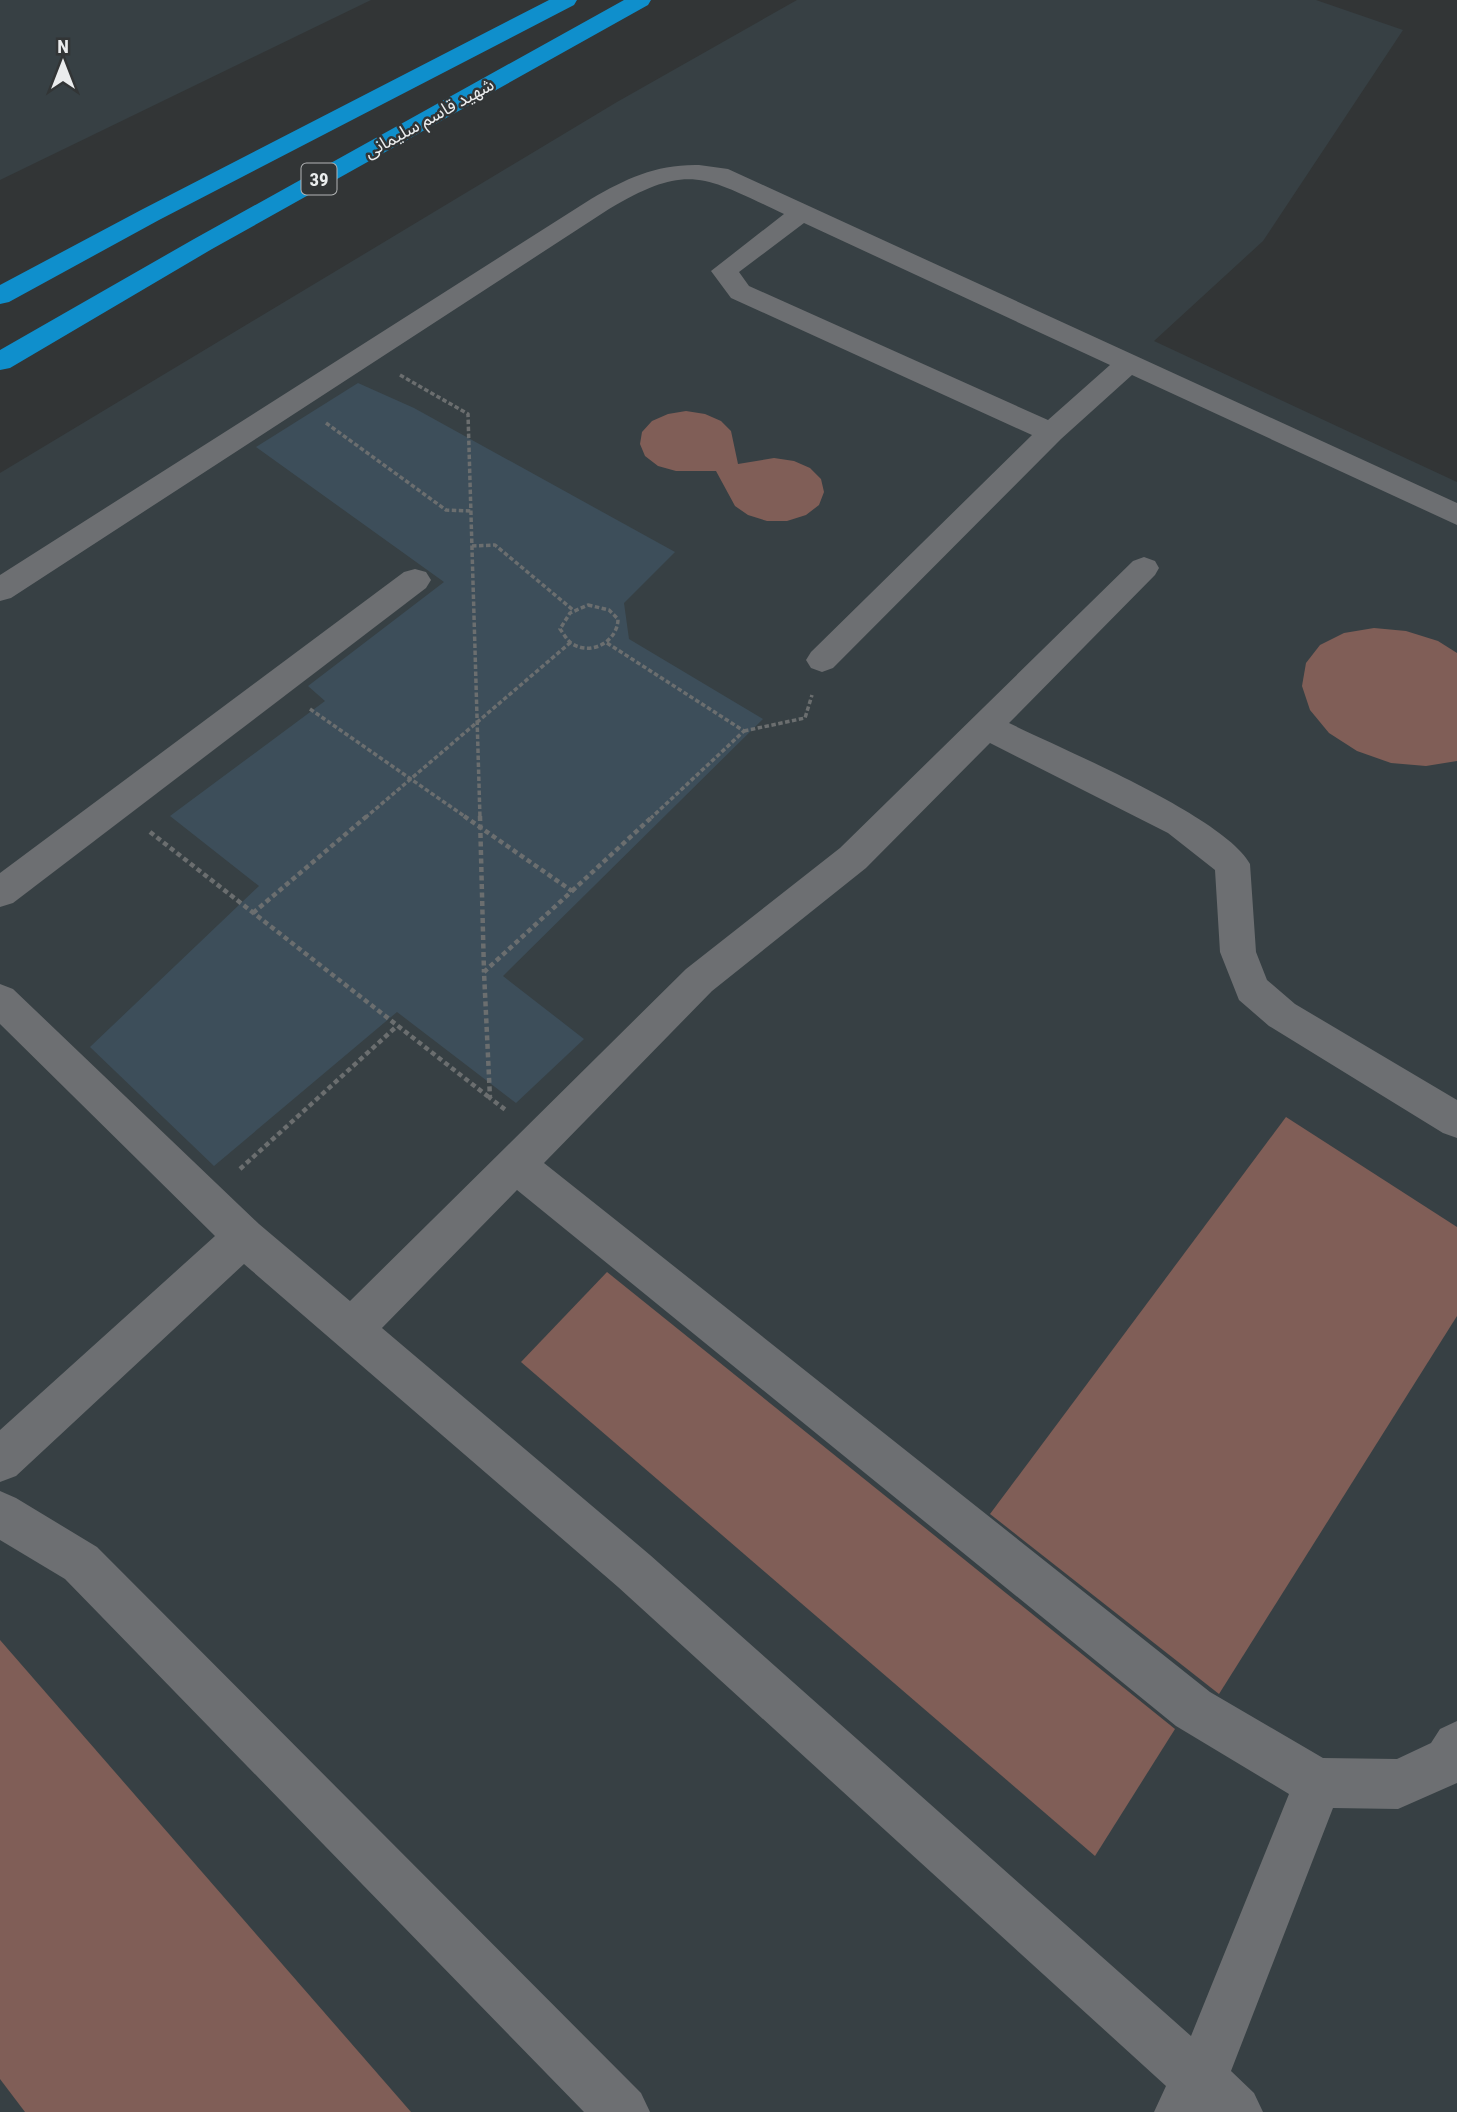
<svg xmlns="http://www.w3.org/2000/svg" width="1457" height="2112" viewBox="0 0 1457 2112" font-family="'Roboto Condensed','Noto Sans Arabic',sans-serif">
  <style>
    .built { fill: #374044 }
    .green { fill: #3d4e5a }
    .building { fill: #805e57 }
    .lines { fill: none; stroke-linecap: round; stroke-linejoin: round }
    .path-far1 { stroke: #6b6e6f; stroke-width: 3.5; stroke-dasharray: 4.5 2.5; stroke-linecap: butt }
    .path { stroke: #6b6e6f; stroke-width: 4.5; stroke-dasharray: 5 3.5; stroke-linecap: butt }
    .minor { fill: #6d6f72; fill-rule: evenodd }
    .highway { fill: #0f8fcc; fill-rule: evenodd }
    .labels { text-anchor: middle; stroke-width: 5; stroke-linejoin: round; paint-order: stroke }
    .far-street-label { font-size: 18px; fill: #eaeced; stroke: #323536 }
    .shield { fill: #323536; stroke: #b3b5b6; stroke-width: 2 }
    .shield-label { font-size: 19px; font-weight: bold; fill: #eaeced }
  </style>
  <rect width="100%" height="100%" fill="#323536"/>
  <g class="built">
    <path d="M0 0H371L0 180Z"/>
    <path d="M797 0H1316L1403 30 1263 241 1154 341 1457 482V2112H0V473L617 102Z"/>
  </g>
  <path class="green" d="M358 383 414 408 675 552 624 603 629 639 763 719 503 976 584 1039 516 1103 397 1012 214 1166 90 1047 259 886 170 816 325 701 308 686 444 582 256 447Z"/>
  <g class="building">
    <path d="M686 411 705 414 721 421 731 431 738 464 774 458 794 461 810 468 821 479 824 492 819 505 806 515 787 521H767L748 515 735 506 716 471H676L658 466 645 456 640 444 642 432 652 421 668 414Z"/>
    <path d="M1374 628 1406 631 1438 641 1457 653V761L1426 766 1391 763 1357 751 1329 733 1310 710 1302 686 1306 663 1320 645 1344 633Z"/>
    <path d="M1286 1117 1457 1227V1316L1219 1694 990 1514Z"/>
    <path d="M607 1272 1175 1729 1095 1856 521 1362Z"/>
    <path d="M0 1640 411 2112H25L0 2079Z"/>
  </g>
  <g class="lines">
    <g class="path-far1">
      <path d="M400 375 468 414 480 818"/>
      <path d="M326 423 446 510 471 511"/>
      <path d="M472 546 495 545 573 610"/>
      <path d="M588 605 609 610 618 619C618 641 591 657 571 643 567 640 563 633 560 629L570 613Z"/>
      <path d="M607 643 744 731 651 818"/>
      <path d="M310 709 467 818"/>
      <path d="M744 731 805 718 812 695"/>
      <path d="M365 818 571 642"/>
    </g>
    <g class="path">
      <path d="M464 816 572 891 484 972 490 1098 507 1111"/>
      <path d="M480 816 484 972"/>
      <path d="M150 832 490 1098"/>
      <path d="M572 891 653 816"/>
      <path d="M253 913 367 816"/>
      <path d="M240 1169 397 1026"/>
    </g>
    <g class="minor">
      <path d="M699 165 728 169 1457 503V525L1132 375 1061 439 833 668 822 672 811 668 806 660 811 652 1032 435 731 298 711 271 784 214C705 177 689 161 609 209L11 598 0 601V575L591 199C627 178 657 164 699 165ZM804 223 1110 365 1048 420 749 286 739 272Z"/>
      <path d="M1144 557 1155 561 1159 568 1155 575 1009 723C1062 749 1225 817 1250 864L1256 952 1267 980 1295 1004 1457 1100V1138L1443 1133 1269 1026 1239 1000 1220 952 1215 870 1168 833 990 743 866 868 712 991 544 1163 1210 1692 1323 1758 1397 1759 1431 1743 1440 1729 1457 1721V1783L1398 1809 1333 1808 1231 2071 1254 2093 1263 2112H1154L1166 2086 618 1587 244 1264 16 1476 0 1482V1430L215 1236 0 1024V984L13 989 259 1224 350 1301 686 969 840 848 1133 561ZM517 1190 1176 1726 1289 1794 1191 2036 650 1555 382 1328Z"/>
      <path d="M415 569 426 572 431 580 426 588 13 903 0 907V873L404 572Z"/>
      <path d="M0 1491 16 1498 97 1547 641 2093 650 2112H584L65 1579 0 1540Z"/>
    </g>
    <g class="highway">
      <path d="M549 0H577L574 5 159 220 9 302 0 304V285L141 210Z"/>
      <path d="M624 0H651L648 5 212 249 10 368 0 370V350L194 239Z"/>
    </g>
  </g>
  <g class="labels">
    <g class="far-street-label">
      <text transform="translate(429 118) rotate(-29)" y="6">شهید قاسم سلیمانی</text>
    </g>
    <rect class="shield" x="301.5" y="163.5" width="35" height="31" rx="5"/>
    <g class="shield-label">
      <text x="319" y="186">39</text>
    </g>
  </g>
  <g transform="translate(63 63)" stroke="#323536" stroke-width="5" paint-order="stroke">
  <path d="M0-5L12 26L0 18L-12 26Z" fill="#eaeced"/>
  <text y="-10" font-size="19" font-weight="bold" text-anchor="middle" fill="#eaeced">N</text>
  </g>
</svg>
